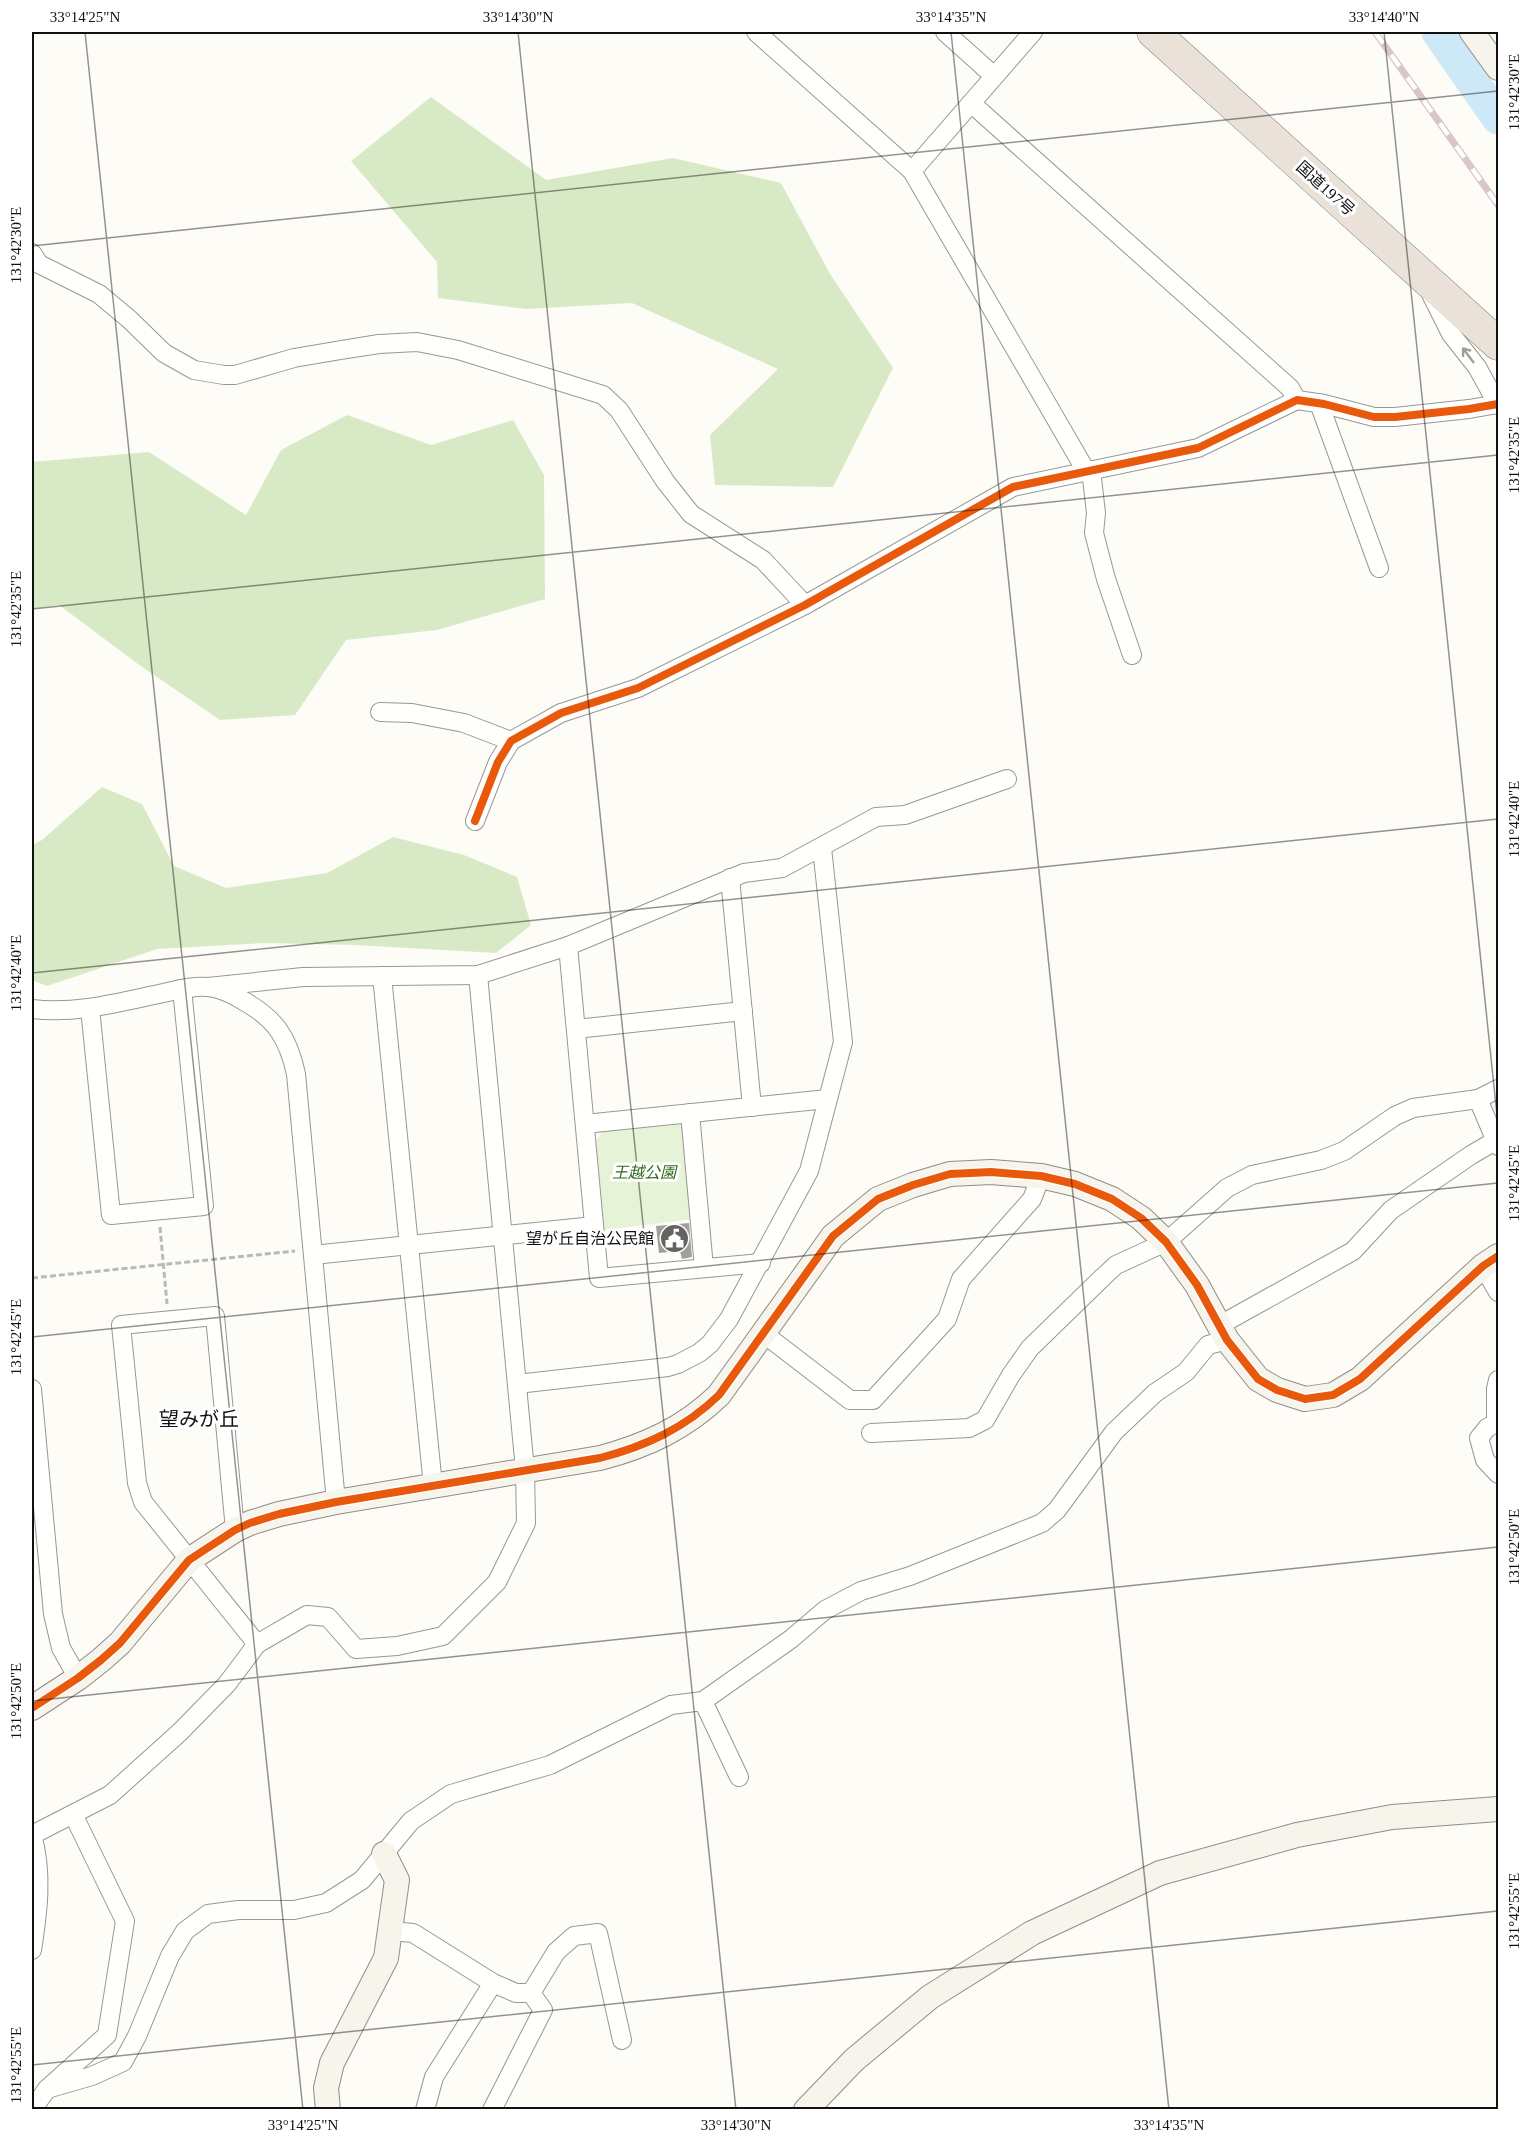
<svg xmlns="http://www.w3.org/2000/svg" width="1530" height="2141" viewBox="0 0 1530 2141" font-family="'Times New Roman','Noto Sans JP',serif">
  <style>
    .green { fill: #e7f3d7 }
    .forest { fill: #d8eac5 }
    .lines { fill: none; stroke-linecap: round; stroke-linejoin: round }
    .river { stroke: #cde8f7; stroke-width: 33 }
    .building { fill: #a19f9c }
    .street-casing { stroke: #979795; stroke-width: 20 }
    .secondary-casing { stroke: #8e8d8b; stroke-width: 26 }
    .highway-casing { stroke: #858482; stroke-width: 33 }
    .path { stroke: #b9b9b8; stroke-width: 3; stroke-dasharray: 6 3; stroke-linecap: butt }
    .street { stroke: #fffffe; stroke-width: 18 }
    .secondary { stroke: #f6f4eb; stroke-width: 24 }
    .highway { stroke: #eae1d8; stroke-width: 32 }
    .rail-casing { stroke: #d9c6c7; stroke-width: 7 }
    .rail { stroke: #fff; stroke-width: 4.5; stroke-dasharray: 14; stroke-linecap: butt }
    .cycleway-casing { stroke: #fff; stroke-width: 11 }
    .cycleway { stroke: #e8590c; stroke-width: 8 }
    .oneway { stroke: #a0a09f }
    .ticks { fill: none; stroke: #111; stroke-width: 1.5; stroke-opacity: 0.45 }
    .labels { text-anchor: middle; stroke-width: 6; stroke-linejoin: round; paint-order: stroke }
    .street-label { font-size: 16px; fill: #111; stroke: #fff }
    .park-label { font-size: 16px; font-style: italic; fill: #2f6b1f; stroke: #fff }
    .poi-label { font-size: 16px; fill: #111; stroke: #fff; text-anchor: end }
    .quarter-label { font-size: 20px; fill: #111; stroke: #fff }
    .neatline { fill: none; stroke: #111; stroke-width: 2 }
    .ticks-label { font-size: 15px; text-anchor: middle; fill: #111 }
  </style>
  <rect width="100%" height="100%" fill="#fdfcf7"/>
  <path class="green" d="M685 1122 694 1219 604 1230 596 1141 605 1129Z"/>
  <g class="forest">
    <path d="M431 97 546 180 673 158 781 183 830 274 893 368 833 487 715 485 710 435 778 369 632 303 526 309 438 298 437 262 351 161Z"/>
    <path d="M347 415 431 445 513 420 544 475 545 599 437 630 346 640 295 715 220 720 138 664 59 605 32 609V462L149 452 246 515 281 450Z"/>
    <path d="M102 787 142 804 174 866 226 888 327 873 393 837 464 855 517 877 531 925 496 953 355 945 263 943 157 949 47 986 32 980V845L42 840Z"/>
  </g>
  <g class="lines">
    <path class="river" d="M1438 32 1498 118"/>
  </g>
  <path class="building" d="M689 1223 692 1257 682 1259 680 1251 659 1253 656 1226Z"/>
  <g class="lines">
    <defs>
      <g id="street">
        <path d="M756 32 912 171 1086 471"/>
        <path d="M945 32 994 76"/>
        <path d="M971 103 1290 388 1297 400"/>
        <path d="M912 171 1033 32"/>
        <path d="M32 253 39 264 99 294 129 319 164 353 194 370 224 375H235L294 358 341 350 379 344 417 342 458 350 603 395 619 410 665 481 691 514 763 560 805 605"/>
        <path d="M1431 294 1451 334 1477 367 1498 405"/>
        <path d="M1319 403 1379 568"/>
        <path d="M1091 470 1096 513 1094 533 1106 579 1132 655"/>
        <path d="M380 712 412 713 464 723 511 741"/>
        <path d="M475 821 498 762 511 741 561 713 638 688 805 605 1013 487 1198 448 1297 400 1324 404 1374 417H1395L1469 409 1498 404"/>
        <path d="M730 878 752 1107"/>
        <path d="M568 946 599 1278 761 1263"/>
        <path d="M382 976 433 1486"/>
        <path d="M208 987 303 977 478 975 568 946 744 873 782 868 876 817 905 815 1007 779"/>
        <path d="M90 1008 111 1215 204 1206 182 989"/>
        <path d="M32 1009C73 1014 113 1004 154 995 171 992 191 985 208 987 219 988 233 994 242 1000 275 1018 288 1037 296 1074L336 1502"/>
        <path d="M576 1029 743 1011"/>
        <path d="M1498 1089 1478 1099 1498 1146"/>
        <path d="M690 1113 704 1268"/>
        <path d="M585 1124 827 1099"/>
        <path d="M313 1255 594 1226"/>
        <path d="M1483 1266 1498 1292"/>
        <path d="M1220 1325 1353 1251 1391 1210 1471 1155 1495 1141"/>
        <path d="M764 1334 850 1400H873L947 1319 961 1279 1032 1199 1041 1176"/>
        <path d="M517 1384 668 1367 678 1364 699 1353 710 1344 729 1319 809 1171 843 1042 822 848"/>
        <path d="M32 1389 53 1614 61 1648 78 1678"/>
        <path d="M1498 1422 1487 1428 1479 1438 1485 1460 1498 1474"/>
        <path d="M1496 1423V1389L1498 1380"/>
        <path d="M871 1433 969 1428 985 1420 1011 1375 1030 1348 1103 1277 1116 1265 1166 1242 1227 1188 1252 1175 1321 1160 1344 1151 1395 1116 1413 1108 1478 1099"/>
        <path d="M235 1530 215 1316 121 1325 137 1483 143 1502 257 1644"/>
        <path d="M703 1701 791 1639 825 1610 861 1591 910 1576 1042 1523 1057 1510 1114 1432 1155 1393 1186 1372 1208 1345 1227 1340"/>
        <path d="M32 1835 110 1795 180 1732 227 1684 257 1644 307 1615 328 1617 356 1649 397 1646 443 1636 497 1582 526 1523 525 1470 478 975"/>
        <path d="M391 1931 413 1933 493 1983 516 1993H531L543 2010 492 2110"/>
        <path d="M32 1950C38 1912 43 1872 32 1835"/>
        <path d="M531 1993 556 1952 574 1936 598 1933 622 2040"/>
        <path d="M47 2089 92 2076 123 2062 137 2036 170 1956 185 1931 208 1914 238 1910H294L326 1903 362 1880 411 1821 451 1794 550 1765 671 1705 703 1701 739 1777"/>
        <path d="M32 2110 47 2089 107 2035 125 1921 73 1814"/>
        <path d="M425 2110 434 2077 493 1983"/>
      </g>
      <g id="secondary">
        <path d="M1472 32 1498 68"/>
        <path d="M32 1708 78 1678 101 1660 120 1643 189 1560 235 1530 250 1523 279 1514 336 1502 600 1458C646 1446 685 1428 719 1395L833 1236 878 1199 913 1185 950 1174 991 1172 1041 1176 1075 1184 1112 1199 1141 1218 1166 1242 1197 1285 1227 1340 1258 1379 1277 1390 1305 1399 1333 1395 1360 1379 1483 1266 1498 1256"/>
        <path d="M328 2110 326 2088 332 2063 386 1958 397 1880 384 1854"/>
        <path d="M806 2110 854 2060 930 1997 1032 1933 1160 1873 1297 1835 1392 1817 1498 1809"/>
      </g>
      <path id="highway" d="M1153 32 1498 344"/>
    </defs>
    <use href="#street" class="street-casing"/>
    <use href="#secondary" class="secondary-casing"/>
    <use href="#highway" class="highway-casing"/>
    <g class="path">
      <path d="M160 1227 167 1304"/>
      <path d="M32 1278 295 1251"/>
    </g>
    <use href="#street" class="street"/>
    <use href="#secondary" class="secondary"/>
    <use href="#highway" class="highway"/>
    <defs>
      <path id="rail" d="M1375 32 1498 205"/>
    </defs>
    <use href="#rail" class="rail-casing"/>
    <use href="#rail" class="rail"/>
    <defs>
      <g id="cycleway">
        <path d="M475 821 498 762 511 741 561 713 638 688 805 605 1013 487 1198 448 1297 400 1324 404 1374 417H1395L1469 409 1498 404"/>
        <path d="M32 1708 78 1678 101 1660 120 1643 189 1560 235 1530 250 1523 279 1514 336 1502 600 1458C646 1446 685 1428 719 1395L833 1236 878 1199 913 1185 950 1174 991 1172 1041 1176 1075 1184 1112 1199 1141 1218 1166 1242 1197 1285 1227 1340 1258 1379 1277 1390 1305 1399 1333 1395 1360 1379 1483 1266 1498 1256"/>
      </g>
    </defs>
    <use href="#cycleway" class="cycleway-casing"/>
    <use href="#cycleway" class="cycleway"/>
  </g>
  <defs><path id="oneway-shaft" d="M-6 0H5M1.5-3L5.5 0L1.5 3" fill="none" stroke-width="1.6" stroke-linecap="round" stroke-linejoin="round" transform="scale(1.5)"/></defs>
  <use class="oneway" href="#oneway-shaft" transform="translate(1468 355) rotate(-127)"/>
  <path class="ticks" d="M85 32 303 2110M518 32 736 2110M951 32 1169 2110M1384 32 1498 1125M32 246 1498 91M32 609 1498 455M32 973 1498 819M32 1337 1498 1183M32 1701 1498 1547M32 2065 1498 1911"/>
  <defs>
    <symbol id="civic-disc" viewBox="-11 -11 22 22"><circle r="9.5" fill="#646362" stroke="#fff"/><path d="M-.6-6.5H3V-4.5H.6V-3L4-1V1h2V6H-6V1h2V-1L-.6-3ZM-1.2 2.5V6h2.4V2.5Z" fill="#fff"/></symbol>
  </defs>
  <g fill-rule="evenodd">
    <use href="#civic-disc" x="658" y="1222" width="33" height="33"/>
  </g>
  <g class="labels">
    <g class="street-label">
      <text transform="translate(1326 188) rotate(42)" y="6">国道197号</text>
    </g>
    <g class="park-label">
      <text x="644" y="1178">王越公園</text>
    </g>
    <g class="poi-label">
      <text x="654" y="1244">望が丘自治公民館</text>
    </g>
    <g class="quarter-label">
      <text x="199" y="1426">望みが丘</text>
    </g>
  </g>
  <rect width="1530" height="2141" fill="none" stroke="#ffffff" stroke-width="66"/>
  <rect x="33" y="33" width="1464" height="2075" class="neatline"/>
  <g class="ticks-label">
    <text x="85" y="22">33°14'25"N</text>
    <text x="518" y="22">33°14'30"N</text>
    <text x="951" y="22">33°14'35"N</text>
    <text x="1384" y="22">33°14'40"N</text>
    <text transform="translate(1514 92) rotate(-90)" y="5">131°42'30"E</text>
    <text transform="translate(16 245) rotate(-90)" y="5">131°42'30"E</text>
    <text transform="translate(1514 455) rotate(-90)" y="5">131°42'35"E</text>
    <text transform="translate(16 609) rotate(-90)" y="5">131°42'35"E</text>
    <text transform="translate(1514 819) rotate(-90)" y="5">131°42'40"E</text>
    <text transform="translate(16 973) rotate(-90)" y="5">131°42'40"E</text>
    <text transform="translate(1514 1183) rotate(-90)" y="5">131°42'45"E</text>
    <text transform="translate(16 1337) rotate(-90)" y="5">131°42'45"E</text>
    <text transform="translate(1514 1547) rotate(-90)" y="5">131°42'50"E</text>
    <text transform="translate(16 1701) rotate(-90)" y="5">131°42'50"E</text>
    <text transform="translate(1514 1911) rotate(-90)" y="5">131°42'55"E</text>
    <text transform="translate(16 2065) rotate(-90)" y="5">131°42'55"E</text>
    <text x="303" y="2130">33°14'25"N</text>
    <text x="736" y="2130">33°14'30"N</text>
    <text x="1169" y="2130">33°14'35"N</text>
  </g>
</svg>
